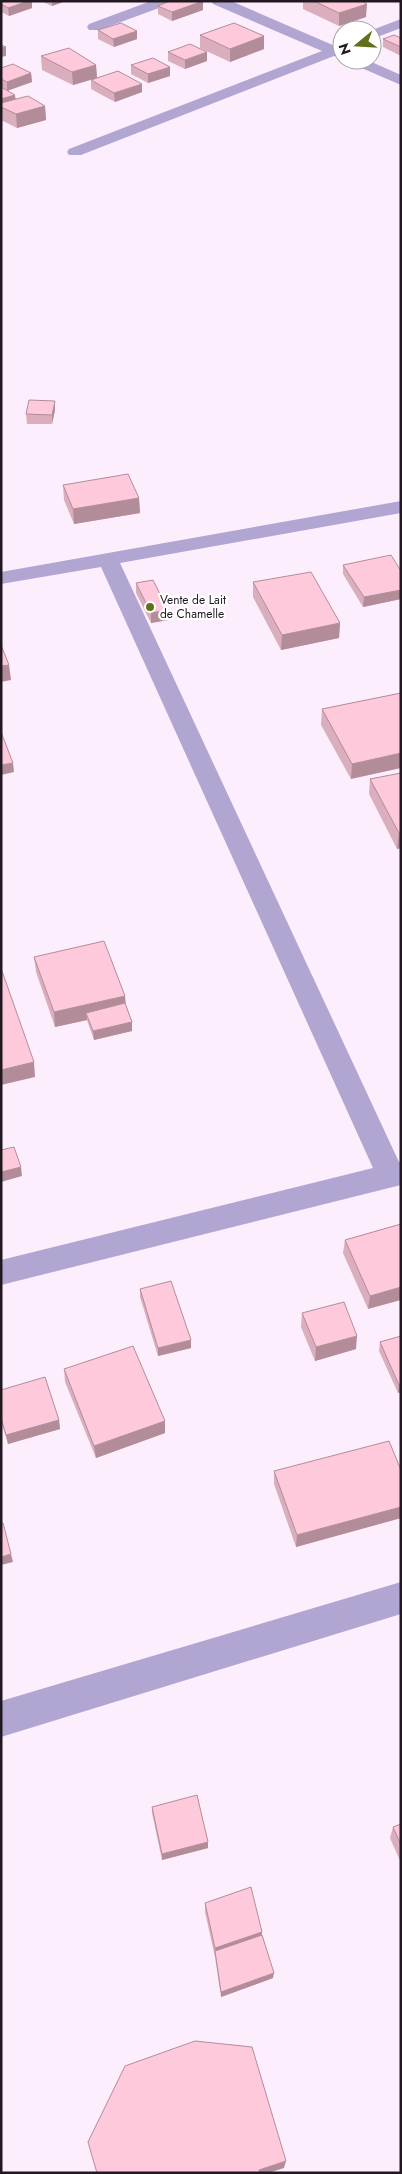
<svg xmlns="http://www.w3.org/2000/svg" width="402" height="2174" viewBox="0 0 402 2174" font-family="Jost,sans-serif">
  <style>
    .lines { fill: none; stroke-linecap: round; stroke-linejoin: round }
    .minor { fill: #b1a6d2; fill-rule: evenodd }
    .wall { fill: #daaebc }
    .shaded-wall { fill: #b28d99 }
    .building { fill: #fecadb; stroke: #b28d99 }
    .poi-dot { fill: #62701b; stroke: #fff; stroke-width: 2 }
    .labels { text-anchor: middle; stroke-width: 4.5; stroke-linejoin: round; paint-order: stroke }
    .far-poi-label { font-size: 12px; fill: #211821; stroke: #fff; text-anchor: start }
  </style>
  <rect width="100%" height="100%" fill="#fdeefd"/>
  <g class="lines">
    <g class="minor">
      <path d="M151 1H172L170 4 99 30H89L87 27 89 24Z"/>
      <path d="M211 1H231L335 46 342 44V58L334 56 81 155H69L67 152 69 149 322 51 213 4Z"/>
      <path d="M401 19V28L372 39V30Z"/>
      <path d="M348 60H367L401 75V85L350 63Z"/>
      <path d="M401 501V513L120 563 399 1162H401V1185L1 1285V1260L373 1168 101 567 1 584V572Z"/>
      <path d="M401 1582V1614L1 1737V1701Z"/>
    </g>
  </g>
  <g class="wall">
    <path d="M1 1H32V8L9 16 1 12Z"/>
    <path d="M41 1H66L52 6Z"/>
    <path d="M303 1H362L366 17 339 26 303 9Z"/>
    <path d="M158 6 203 10 172 21 158 14Z"/>
    <path d="M98 30 137 31V39L114 47 98 39Z"/>
    <path d="M200 35 264 49 230 62 200 48Z"/>
    <path d="M401 38V56L383 47V39Z"/>
    <path d="M168 52 207 61 185 69 168 61Z"/>
    <path d="M41 56 96 65 97 78 73 85 42 70Z"/>
    <path d="M131 65 170 67V76L148 83 131 74Z"/>
    <path d="M1 68 31 73 32 82 8 90 16 99 45 106 46 120 17 128 1 120Z"/>
    <path d="M91 80 142 92 115 102 91 89Z"/>
    <path d="M55 410 52 424H27L26 414Z"/>
    <path d="M63 485 139 498 140 513 74 524 64 500Z"/>
    <path d="M343 565 401 571V599L363 607 343 574Z"/>
    <path d="M253 582 340 623 339 638 281 650 253 597Z"/>
    <path d="M136 583 168 610V620L151 623 136 593Z"/>
    <path d="M401 693 351 779 321 725 322 709Z"/>
    <path d="M401 773V848L397 849 369 794 370 779Z"/>
    <path d="M34 957 125 996 126 1006 132 1022V1031L94 1040 87 1020 55 1027 36 972Z"/>
    <path d="M401 1224 368 1309 343 1253 345 1240Z"/>
    <path d="M140 1289 191 1348 158 1356 140 1297Z"/>
    <path d="M302 1313 356 1349 315 1361 301 1327Z"/>
    <path d="M401 1336V1392L398 1393 379 1351 380 1342Z"/>
    <path d="M64 1369 165 1421V1433L96 1458 65 1382Z"/>
    <path d="M1 1390 59 1420 60 1429 8 1444 1 1421Z"/>
    <path d="M401 1470V1518L296 1547 274 1484V1471Z"/>
    <path d="M152 1807 208 1848 162 1860 152 1813Z"/>
    <path d="M401 1824V1863L390 1838 393 1827Z"/>
    <path d="M205 1903 262 1932V1935L273 1978 221 1997 215 1957 205 1912Z"/>
  </g>
  <g class="shaded-wall">
    <path d="M28 1H32V8L9 16 8 8Z"/>
    <path d="M52 1H66L52 6Z"/>
    <path d="M203 1V10L172 21V12Z"/>
    <path d="M367 4 366 17 339 26V13Z"/>
    <path d="M137 31V39L114 47 113 39Z"/>
    <path d="M264 36V49L230 62V49Z"/>
    <path d="M6 47V56L1 57V48Z"/>
    <path d="M207 52V61L185 69V60Z"/>
    <path d="M96 65 97 78 73 85 72 72Z"/>
    <path d="M170 67V76L148 83V74Z"/>
    <path d="M31 73 32 82 7 91V82Z"/>
    <path d="M142 84V92L115 102 114 93Z"/>
    <path d="M15 95 16 103 1 107V99Z"/>
    <path d="M45 106 46 120 17 128 16 114Z"/>
    <path d="M55 401V410L52 424V415Z"/>
    <path d="M139 498 140 513 74 524 73 509Z"/>
    <path d="M401 590V599L363 607 364 597Z"/>
    <path d="M168 610V620L151 623V613Z"/>
    <path d="M340 623 339 638 281 650 282 635Z"/>
    <path d="M9 665 11 680 1 682V666Z"/>
    <path d="M401 753V768L351 779 352 764Z"/>
    <path d="M13 763 14 772 1 775V765Z"/>
    <path d="M399 833H401V848L397 849Z"/>
    <path d="M125 996 126 1011 86 1013 87 1020 55 1027 54 1012Z"/>
    <path d="M132 1022V1031L94 1040 93 1031Z"/>
    <path d="M34 1062 35 1077 1 1085V1070Z"/>
    <path d="M21 1167 22 1176 1 1182V1172Z"/>
    <path d="M401 1287V1300L368 1309 370 1296Z"/>
    <path d="M357 1336 356 1349 315 1361 316 1347Z"/>
    <path d="M191 1340V1348L158 1356V1348Z"/>
    <path d="M401 1384V1392L398 1393 399 1385Z"/>
    <path d="M59 1420 60 1429 8 1444 6 1435Z"/>
    <path d="M165 1421V1433L96 1458 94 1446Z"/>
    <path d="M401 1507V1518L296 1547 297 1535Z"/>
    <path d="M11 1554 13 1562 1 1565V1557Z"/>
    <path d="M208 1842V1848L162 1860V1854Z"/>
    <path d="M262 1932 261 1940 215 1951V1948Z"/>
    <path d="M274 1973 273 1978 221 1997V1992Z"/>
    <path d="M286 2161 284 2168 268 2173H258L259 2170Z"/>
  </g>
  <g class="building">
    <path d="M1 1H28L8 8 1 4Z"/>
    <path d="M170 1H203L172 12 158 6Z"/>
    <path d="M314 1H362L367 4 339 13Z"/>
    <path d="M121 23 137 31 113 39 98 30Z"/>
    <path d="M234 23 264 36 230 49 200 35Z"/>
    <path d="M394 35 401 38V47L383 39Z"/>
    <path d="M190 44 207 52 185 60 168 52Z"/>
    <path d="M1 45 6 47 1 48Z"/>
    <path d="M69 48 96 65 72 72 41 56Z"/>
    <path d="M153 58 170 67 148 74 131 65Z"/>
    <path d="M13 64 31 73 7 82 1 79V68Z"/>
    <path d="M118 71 142 84 114 93 91 80Z"/>
    <path d="M1 87 15 95 1 99Z"/>
    <path d="M28 96 45 106 16 114 1 107V103Z"/>
    <path d="M29 400 55 401 52 415 26 414Z"/>
    <path d="M128 474 139 498 73 509 63 485Z"/>
    <path d="M391 555 401 571V590L364 597 343 565Z"/>
    <path d="M311 572 340 623 282 635 253 582Z"/>
    <path d="M153 580 168 610 151 613 136 583Z"/>
    <path d="M1 645 9 665 1 666Z"/>
    <path d="M401 693V753L352 764 322 709Z"/>
    <path d="M1 732 13 763 1 765Z"/>
    <path d="M401 773V833H399L370 779Z"/>
    <path d="M104 941 125 996 54 1012 34 957Z"/>
    <path d="M1 971H2L34 1062 1 1070Z"/>
    <path d="M125 1003 132 1022 93 1031 86 1013Z"/>
    <path d="M14 1147 21 1167 1 1172V1150Z"/>
    <path d="M401 1224V1287L370 1296 345 1240Z"/>
    <path d="M171 1281 191 1340 158 1348 140 1289Z"/>
    <path d="M344 1302 357 1336 316 1347 302 1313Z"/>
    <path d="M401 1336V1384L399 1385 380 1342Z"/>
    <path d="M133 1346 165 1421 94 1446 64 1369Z"/>
    <path d="M45 1377 59 1420 6 1435 1 1418V1390Z"/>
    <path d="M389 1441 401 1470V1507L297 1535 274 1471Z"/>
    <path d="M3 1523 11 1554 1 1557V1524Z"/>
    <path d="M197 1795 208 1842 162 1854 152 1807Z"/>
    <path d="M401 1824V1845L393 1827Z"/>
    <path d="M251 1887 262 1932 215 1948 205 1903Z"/>
    <path d="M262 1935 274 1973 221 1992 215 1951Z"/>
    <path d="M195 2041 252 2047 286 2161 259 2170 260 2173H97L88 2142 125 2066Z"/>
  </g>
  <circle class="poi-dot" cx="150" cy="607" r="5"/>
  <g class="labels">
    <g class="far-poi-label">
      <text x="160" y="604">Vente de Lait<tspan x="160" dy="14">de Chamelle</tspan></text>
    </g>
  </g>
  <rect width="402" height="2174" fill="none" stroke="#211821" stroke-width="5"/>
  <g transform="translate(357 45) rotate(252)"><circle r="24" fill="#ffffff" stroke="#a6a3a6"/>
  <path d="M0-4L9 19L0 12L-9 19Z" fill="#62701b"/>
  <text y="-8" font-size="14" font-weight="bold" text-anchor="middle" fill="#211821">N</text>
  </g>
</svg>
